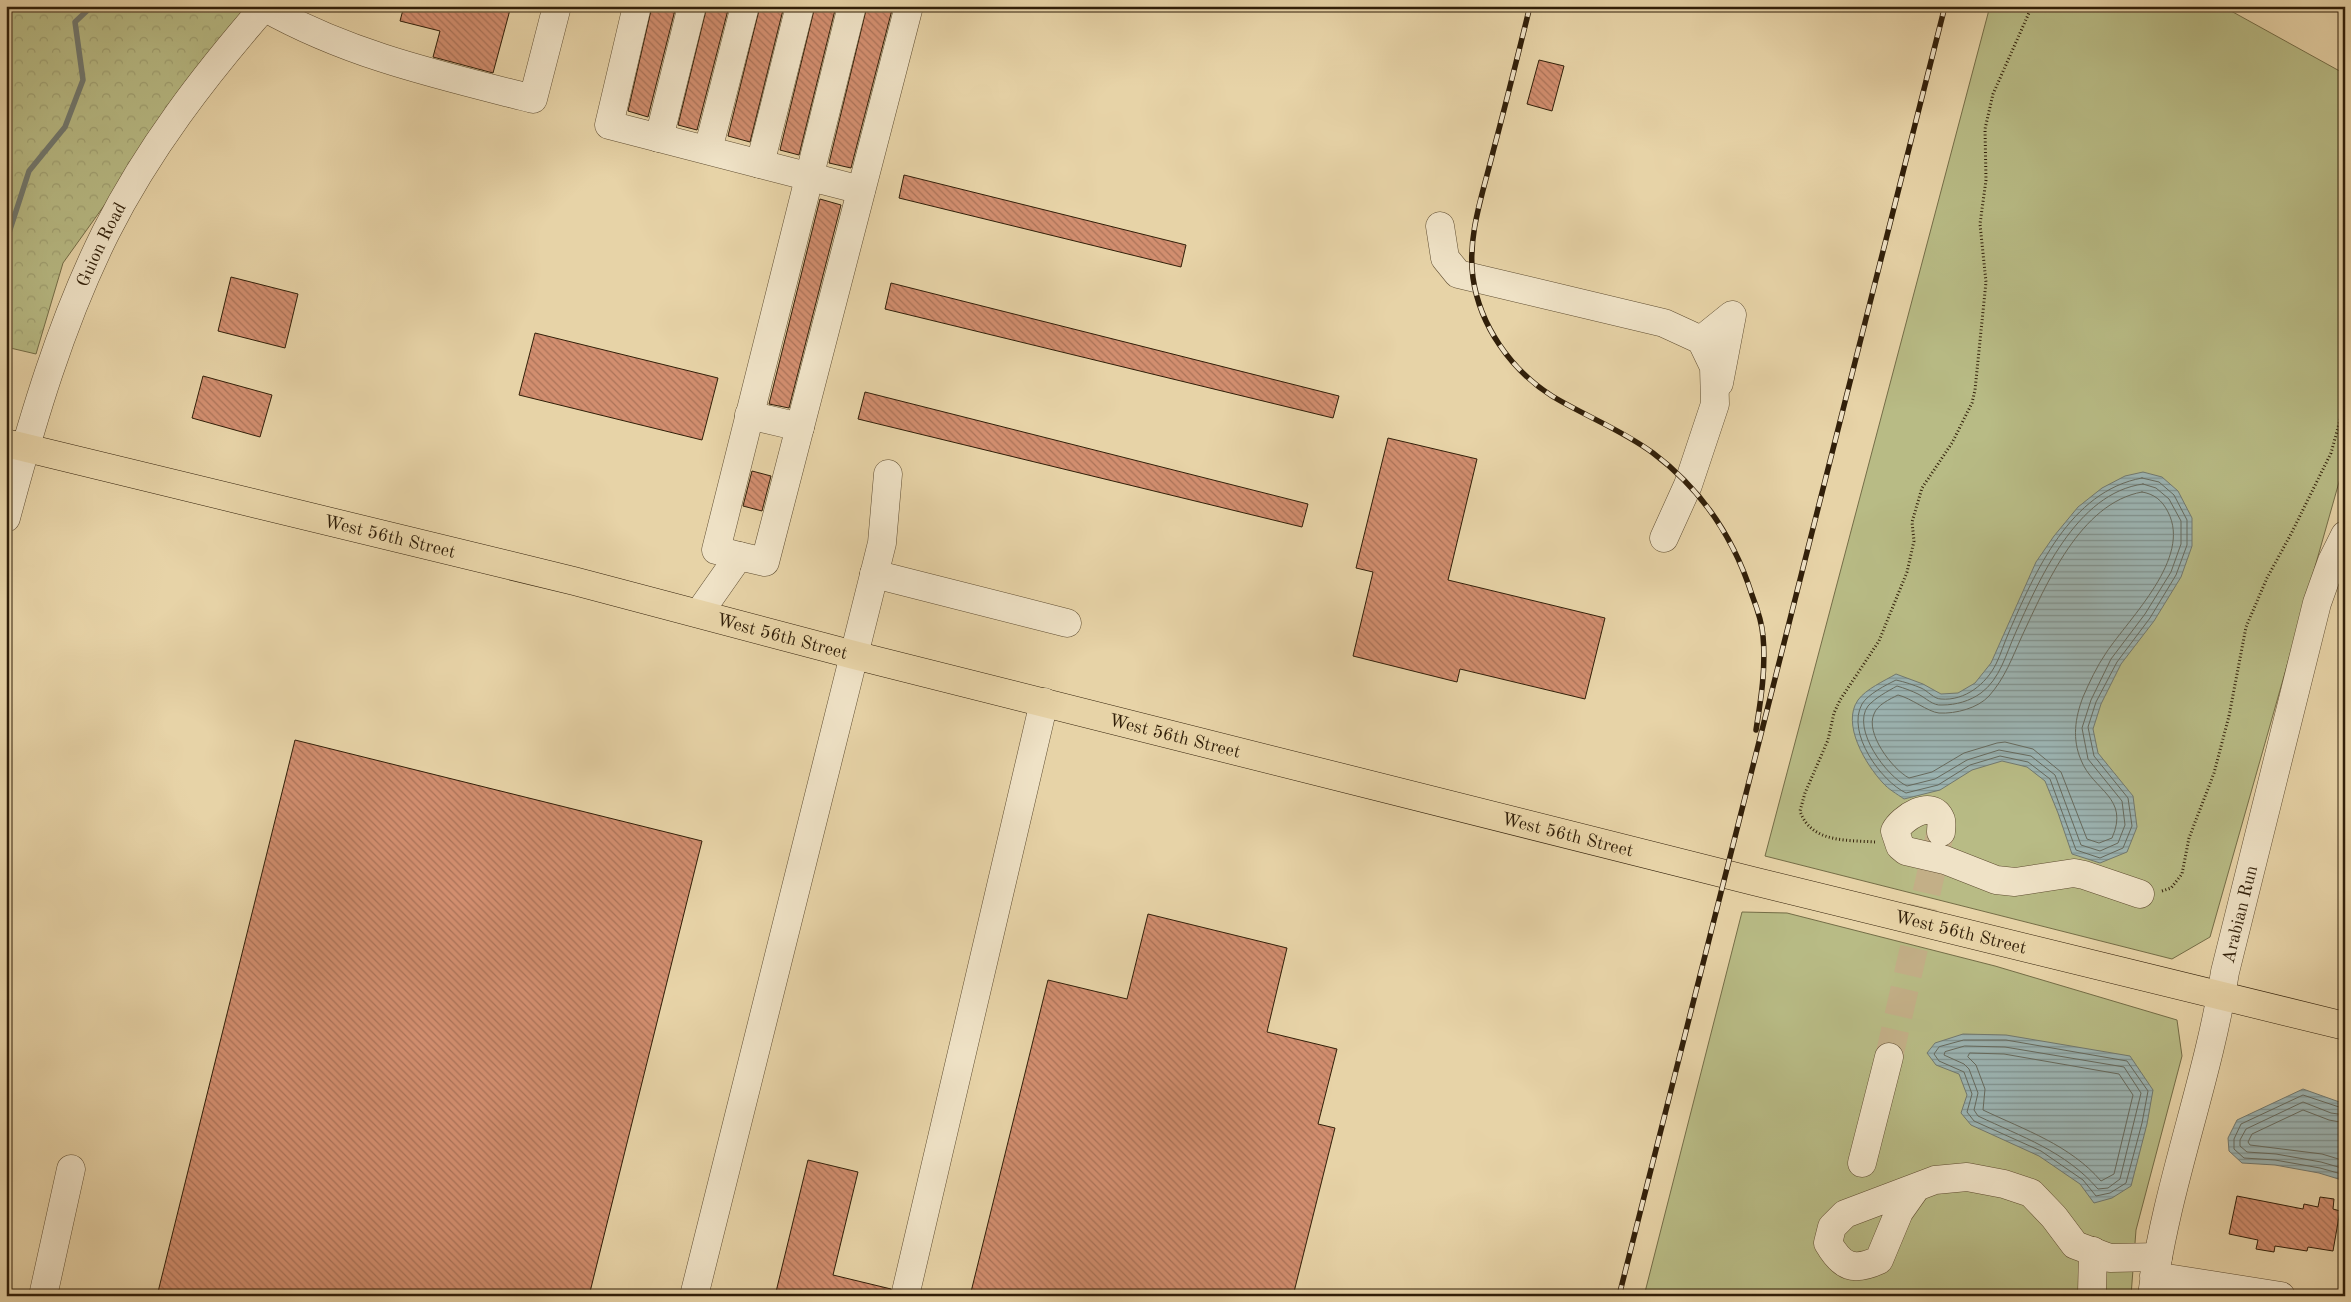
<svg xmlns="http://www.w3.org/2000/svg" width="2351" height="1302" viewBox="0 0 2351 1302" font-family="'Old Standard TT',serif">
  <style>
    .grass { fill: #b8bb85; stroke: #746d47 }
    .forest { fill: url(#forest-crowns); stroke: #746d47 }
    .water { fill: url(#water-rules); stroke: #717970 }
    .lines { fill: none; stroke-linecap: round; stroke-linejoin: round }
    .shore { stroke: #666a5e; stroke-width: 1 }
    .stream { stroke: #717970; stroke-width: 5.5 }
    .building { fill: url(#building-back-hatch); stroke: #311f09 }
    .minor-tunnel { stroke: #c3af87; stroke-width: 28; stroke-dasharray: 28 14; stroke-linecap: butt }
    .minor-casing { stroke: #5e4c30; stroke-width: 29 }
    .major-casing { stroke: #311f09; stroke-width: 29 }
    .path { stroke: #311f09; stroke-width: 3; stroke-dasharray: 1 2.5; stroke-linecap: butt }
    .minor { stroke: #efe2c6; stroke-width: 28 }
    .major { stroke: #e7d3a7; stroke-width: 28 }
    .rail-casing { stroke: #311f09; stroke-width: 5.5 }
    .rail { stroke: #efe2c6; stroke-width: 4; stroke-dasharray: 11; stroke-linecap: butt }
    .labels { text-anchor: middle; stroke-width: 4; stroke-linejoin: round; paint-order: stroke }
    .street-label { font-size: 18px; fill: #311f09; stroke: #efe2c6 }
  </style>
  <defs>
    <pattern id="forest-crowns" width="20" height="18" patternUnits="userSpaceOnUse" patternTransform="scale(1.25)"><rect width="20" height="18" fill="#b8bb85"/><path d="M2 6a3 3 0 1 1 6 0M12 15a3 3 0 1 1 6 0" fill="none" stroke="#9fa072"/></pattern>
    <pattern id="water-rules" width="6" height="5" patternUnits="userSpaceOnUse" patternTransform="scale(1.25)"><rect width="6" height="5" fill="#9cb5b4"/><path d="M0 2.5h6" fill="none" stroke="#809391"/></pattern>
    <pattern id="building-back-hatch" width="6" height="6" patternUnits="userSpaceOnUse" patternTransform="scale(1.25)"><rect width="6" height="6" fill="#d28e6f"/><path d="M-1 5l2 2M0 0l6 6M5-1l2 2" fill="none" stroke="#ab7359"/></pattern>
  </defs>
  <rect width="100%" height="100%" fill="#e7d3a7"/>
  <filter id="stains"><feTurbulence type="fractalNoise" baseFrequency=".004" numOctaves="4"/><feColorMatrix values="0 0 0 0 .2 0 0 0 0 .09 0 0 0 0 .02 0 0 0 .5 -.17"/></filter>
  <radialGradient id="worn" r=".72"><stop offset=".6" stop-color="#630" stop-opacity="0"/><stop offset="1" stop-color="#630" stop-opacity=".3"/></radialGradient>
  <g class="grass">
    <path d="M1990 6H2222L2345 74V461L2210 937 2172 959 1765 856Z"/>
    <path d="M1742 912 1787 913 1995 966 2177 1020 2182 1056 2136 1230 2131 1296H1644Z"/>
  </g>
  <path class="forest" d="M6 6H247L63 263 36 354 6 347Z"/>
  <g class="water">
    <path d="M2143 472 2162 477 2178 491 2192 518V546L2181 577 2154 621 2121 664 2101 704 2093 729 2098 753 2133 796 2137 827 2127 852 2100 863 2072 854 2058 813 2045 781 2027 767 2002 761 1972 770 1940 790 1904 799C1897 794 1888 789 1883 783 1866 765 1841 724 1858 700 1866 689 1884 681 1896 674L1923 684 1941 694 1958 693 1975 683 1991 663 2036 562 2054 536 2078 507 2102 488 2125 476Z"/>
    <path d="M1963 1034 2006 1035 2130 1056 2153 1090 2147 1124 2131 1186 2112 1198 2094 1203 2080 1184 2039 1156 1971 1125 1961 1113 1967 1095 1959 1074 1936 1065 1927 1053 1935 1043Z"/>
    <path d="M2303 1089 2345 1104V1181L2319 1173 2275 1165 2242 1163 2229 1151 2228 1138 2237 1120Z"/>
  </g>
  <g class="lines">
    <g class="shore">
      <path d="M2142 478 2159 482 2174 495 2187 520V545L2176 575 2150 618 2117 662 2096 702 2088 727 2094 756 2128 798 2132 826 2123 848 2100 858 2076 850 2050 779 2028 762 2000 756 1970 765 1938 785 1906 793C1881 781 1846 733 1862 704 1868 694 1886 685 1896 680 1905 682 1914 685 1921 688 1928 691 1934 699 1941 699 1965 701 1986 684 1996 664 2001 654 2004 643 2009 632 2035 572 2070 491 2142 478Z"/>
      <path d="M2143 484 2156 488 2169 499 2181 521V544L2171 572 2145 614 2111 659 2091 700 2082 728 2088 759 2122 801 2125 825 2118 843 2100 851 2081 845 2055 775 2031 756 1999 750 1967 760 1935 779 1907 786C1887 777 1851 729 1868 706 1875 698 1888 691 1897 686 1904 688 1912 691 1918 694 1926 698 1933 706 1942 705 1956 705 1970 701 1981 693 2000 679 2006 654 2015 634 2039 580 2076 493 2143 484Z"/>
      <path d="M2142 492C2154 494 2162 500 2168 512 2192 558 2130 617 2106 653 2097 666 2089 683 2083 697 2075 718 2072 739 2081 760 2093 791 2130 797 2112 838L2099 843 2087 839 2061 772 2033 749 2005 742 1997 743 1964 753 1932 772 1909 778C1892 769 1865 733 1874 714 1877 705 1890 699 1898 695 1911 698 1928 712 1939 713 1956 714 1978 708 1989 696 2005 678 2012 658 2022 636 2046 585 2080 503 2142 492Z"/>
      <path d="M1964 1040H2006L2127 1061 2148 1091 2142 1123 2126 1183 2110 1193 2096 1196 2083 1180 2041 1151 1974 1121 1967 1112 1972 1094 1964 1072 1939 1061 1934 1054 1939 1047Z"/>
      <path d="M1965 1046 2005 1047 2124 1067 2141 1093 2120 1179 2108 1188 2098 1189C2065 1151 2022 1137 1978 1116L1974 1110 1978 1093 1969 1069 1964 1064 1944 1055 1945 1052Z"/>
      <path d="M1970 1053 2004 1054 2119 1074 2133 1095 2114 1174 2101 1181C2070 1145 2025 1130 1983 1110L1985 1089 1976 1065 1968 1057Z"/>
      <path d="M2345 1109 2303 1095 2241 1124 2234 1139V1149L2244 1158 2275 1160 2320 1168 2345 1175"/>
      <path d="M2345 1115 2331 1113 2303 1102 2246 1129 2240 1140V1146L2247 1152 2276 1154 2321 1162 2345 1169"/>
      <path d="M2345 1123 2329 1120 2303 1110 2252 1134 2248 1142 2250 1145 2322 1154 2345 1161"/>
    </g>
    <path class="stream" d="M6 242 29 171 65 127 83 80 75 22 92 6"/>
  </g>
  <g class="building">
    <path d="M404 6H511L493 73 433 57 440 31 400 21Z"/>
    <path d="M652 6H676L648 117 628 111Z"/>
    <path d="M707 6H729L697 130 678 125Z"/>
    <path d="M760 6H784L750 142 728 136Z"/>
    <path d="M815 6H836L799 155 780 150Z"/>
    <path d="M867 6H893L851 168 829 163Z"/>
    <path d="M1539 60 1564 66 1552 111 1527 104Z"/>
    <path d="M904 175 1186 245 1181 267 899 198Z"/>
    <path d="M820 199 841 205 789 408 769 404Z"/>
    <path d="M231 277 298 294 285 348 218 331Z"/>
    <path d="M891 283 1339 396 1333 418 885 309Z"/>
    <path d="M535 333 718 378 702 440 519 395Z"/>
    <path d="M203 376 272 395 260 437 192 418Z"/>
    <path d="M865 392 1308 504 1302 527 858 419Z"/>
    <path d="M1388 438 1477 459 1448 580 1605 618 1585 699 1460 669 1457 682 1353 656 1373 572 1356 568Z"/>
    <path d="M752 471 771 476 762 511 743 506Z"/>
    <path d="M295 740 702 841 589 1296H157Z"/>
    <path d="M1148 914 1287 948 1267 1032 1337 1049 1318 1124 1335 1128 1293 1296H970L1048 980 1127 999Z"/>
    <path d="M808 1160 858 1172 833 1275 891 1289 890 1296H775Z"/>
    <path d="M2237 1196 2303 1209 2304 1204 2318 1207 2320 1197 2334 1199 2333 1209 2340 1211 2333 1251 2308 1247 2307 1251 2275 1246 2274 1252 2256 1249 2258 1240 2229 1234Z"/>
  </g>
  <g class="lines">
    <path class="minor-tunnel" d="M1889 1057 1940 834"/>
    <defs>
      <g id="minor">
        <path d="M637 6 609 125 861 190"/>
        <path d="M264 7C349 55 439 75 533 99L557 6"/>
        <path d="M659 138 692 6"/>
        <path d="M708 150 745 6"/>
        <path d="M760 164 800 6"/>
        <path d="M1440 226 1445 258 1458 274 1664 323 1701 340 1714 367 1715 404 1688 485 1664 538"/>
        <path d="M1701 340 1732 315 1719 383"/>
        <path d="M749 415 800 427"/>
        <path id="s1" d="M6 518C32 421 61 322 106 232 148 149 204 76 265 6"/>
        <path d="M739 556 716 550 852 6"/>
        <path d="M874 574 1067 623"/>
        <path d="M699 613 739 556 765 562 909 6"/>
        <path d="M1941 832C1941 829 1942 823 1941 820 1932 797 1901 819 1895 831L1900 846 1906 851 1945 860 1996 880 2015 882 2074 873 2084 875 2140 894"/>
        <path d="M1862 1163 1889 1057"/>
        <path d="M1916 1188 1899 1212 1879 1260C1853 1272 1842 1267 1828 1243L1832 1227 1845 1214 1935 1180 1967 1177 2004 1184 2031 1193 2054 1217 2075 1245 2110 1258 2158 1257"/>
        <path d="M2154 1276 2281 1296"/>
        <path d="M2092 1293 2093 1251"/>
        <path d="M43 1296 71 1169"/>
        <path d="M694 1296 882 543 888 474"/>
        <path d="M905 1296 1044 702"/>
        <path id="s2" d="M2152 1296C2166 1186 2208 1082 2225 972L2317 603 2332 561 2345 535"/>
      </g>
      <g id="major">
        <path id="s3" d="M6 443 574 581 854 655 1753 881 2345 1026"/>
      </g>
    </defs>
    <use href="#minor" class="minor-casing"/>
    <use href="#major" class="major-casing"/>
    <g class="path">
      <path d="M1875 842C1847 840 1811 843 1800 811L1805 793 1828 740 1834 713 1840 700 1879 641 1907 572 1914 541 1912 522 1922 488 1952 443 1972 403 1975 390 1986 282 1980 224 1986 180 1985 129 1993 94 2032 6"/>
      <path d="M2162 891 2171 888 2182 874 2189 838 2214 773 2229 716 2246 627 2267 578 2291 534 2331 453 2345 402"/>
    </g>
    <use href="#minor" class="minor"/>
    <use href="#major" class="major"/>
    <defs>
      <g id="rail">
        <path d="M1530 6C1518 55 1506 103 1493 152 1483 193 1467 236 1473 278 1480 326 1511 370 1552 396 1585 416 1622 430 1653 453 1701 489 1734 538 1752 595 1757 608 1762 622 1763 636 1766 668 1761 699 1756 730"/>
        <path d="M1619 1296 1945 6"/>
      </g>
    </defs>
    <use href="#rail" class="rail-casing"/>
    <use href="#rail" class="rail"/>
  </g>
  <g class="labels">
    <g class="street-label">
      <text dy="6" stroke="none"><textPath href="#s1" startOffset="290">Guion Road</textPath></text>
      <text dy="6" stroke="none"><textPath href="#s3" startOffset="395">West 56th Street</textPath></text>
      <text dy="6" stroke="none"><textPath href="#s3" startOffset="800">West 56th Street</textPath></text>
      <text dy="6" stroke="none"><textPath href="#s3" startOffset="1205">West 56th Street</textPath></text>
      <text dy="6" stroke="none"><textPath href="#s3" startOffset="1610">West 56th Street</textPath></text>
      <text dy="6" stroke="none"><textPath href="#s2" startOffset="392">Arabian Run</textPath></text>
      <text dy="6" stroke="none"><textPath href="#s3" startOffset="2015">West 56th Street</textPath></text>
    </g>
  </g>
  <rect width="2351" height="1302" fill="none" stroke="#e7d3a7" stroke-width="25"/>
  <rect x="8" y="8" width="2336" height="1287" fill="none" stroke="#311f09" stroke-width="2.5"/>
  <rect x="12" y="12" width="2326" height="1277" fill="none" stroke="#311f09"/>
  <rect width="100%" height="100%" filter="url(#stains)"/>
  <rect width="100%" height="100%" fill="url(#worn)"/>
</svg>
